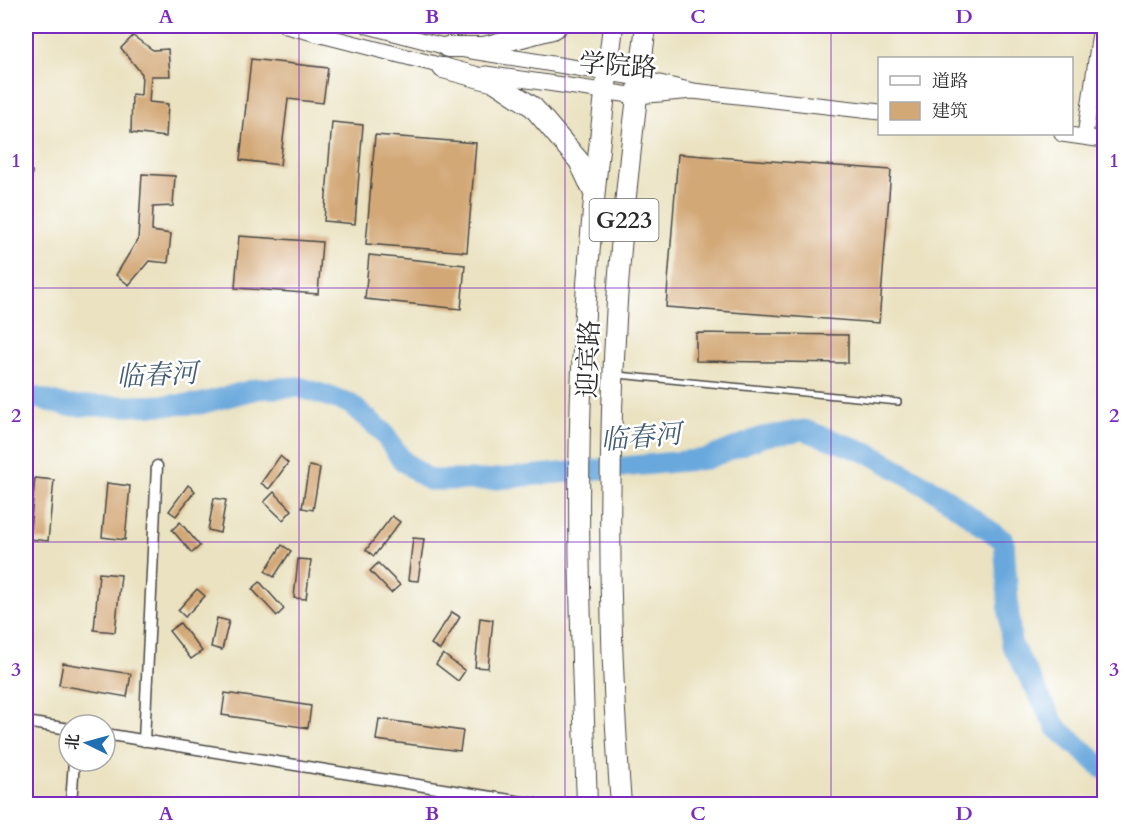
<svg xmlns="http://www.w3.org/2000/svg" width="1130" height="830" viewBox="0 0 1130 830" font-family="Cardo,'Noto Serif SC',serif">
  <style>
    .lines { fill: none; stroke-linecap: round; stroke-linejoin: round }
    .river { stroke: #69a8dc; stroke-width: 21 }
    .building { fill: #d3a877 }
    .lane-casing { stroke: #484642; stroke-width: 8 }
    .street-casing { stroke: #484642; stroke-width: 13 }
    .secondary-casing { stroke: #484642; stroke-width: 17 }
    .highway-casing { stroke: #484642; stroke-width: 22 }
    .lane { stroke: #fff; stroke-width: 5 }
    .street { stroke: #fff; stroke-width: 10 }
    .secondary { stroke: #fff; stroke-width: 15 }
    .highway { stroke: #fff; stroke-width: 20 }
    .grid { fill: none; stroke: #7b2cbf; stroke-width: 1.5; stroke-opacity: 0.55 }
    .labels { text-anchor: middle; stroke-width: 5; stroke-linejoin: round; paint-order: stroke }
    .shield { fill: #fff; stroke: #6b6b6b; stroke-width: 1.5 }
    .shield-label { font-size: 24px; font-weight: bold; fill: #2b2b2b }
    .street-label { font-size: 26px; fill: #2b2b2b; stroke: #fff }
    .water-label { font-size: 27px; font-style: italic; fill: #445d72; stroke: #fff }
    .neatline { fill: none; stroke: #7b2cbf; stroke-width: 2 }
    .grid-label { font-size: 20px; text-anchor: middle; font-weight: bold; fill: #7b2cbf }
  </style>
  <rect width="100%" height="100%" fill="#fff"/>
  <filter id="ink" filterUnits="userSpaceOnUse"><feTurbulence type="fractalNoise" baseFrequency=".0167" numOctaves="2"/><feDisplacementMap in="SourceGraphic" scale="12" xChannelSelector="R" yChannelSelector="G"/><feConvolveMatrix kernelMatrix="1 2 1 2 8 2 1 2 1" color-interpolation-filters="sRGB"/></filter>
  <filter id="wash" filterUnits="userSpaceOnUse"><feTurbulence type="fractalNoise" baseFrequency=".008" numOctaves="4" result="noise"/><feDisplacementMap in="SourceGraphic" scale="24" xChannelSelector="R" yChannelSelector="G"/><feGaussianBlur stdDeviation="1.35" result="paint"/><feColorMatrix in="noise" values="0 0 0 0 0 0 0 0 0 0 0 0 0 0 0 0 0 1.4 0 .05"/><feComposite in="paint" operator="in"/></filter>
  <g filter="url(#wash)">
    <rect width="100%" height="100%" fill="#eae2c1"/>
    <g class="lines">
      <path class="river" d="M26 395 67 406H129L200 404 256 389 299 387 349 403 382 431 402 460 429 480H486L706 459 762 437 804 430 871 454 940 494 1004 541 1011 643 1056 727 1104 769"/>
    </g>
    <g id="blocks">
      <g class="building">
        <path d="M26 26H33L26 43Z"/>
        <path d="M133 36 153 50 168 49 170 76H151L149 102 168 104 166 137 131 133 132 94 141 95 142 74 121 48Z"/>
        <path d="M251 59 328 68 323 103 288 99 280 165 240 160Z"/>
        <path d="M332 122 363 125 355 224 324 221Z"/>
        <path d="M375 135 476 143 467 252 366 244Z"/>
        <path d="M678 154 891 170 879 323 666 307Z"/>
        <path d="M26 171H32L30 200 26 201Z"/>
        <path d="M142 174 175 176 173 206 153 207 152 231 171 234 168 263 149 261 129 285 116 275 138 239Z"/>
        <path d="M239 236 322 242 318 294 235 288Z"/>
        <path d="M369 255 465 265 461 309 365 299Z"/>
        <path d="M696 333 848 335V363L696 361Z"/>
        <path d="M280 456 288 463 269 489 261 483Z"/>
        <path d="M309 466 320 468 313 510 302 508Z"/>
        <path d="M35 478 54 480 48 541 29 539Z"/>
        <path d="M107 483 130 486 125 540 102 537Z"/>
        <path d="M188 485 195 491 176 516 169 511Z"/>
        <path d="M274 492 292 510 283 520 264 502Z"/>
        <path d="M214 498 226 500 220 533 208 530Z"/>
        <path d="M392 516 400 522 374 556 366 550Z"/>
        <path d="M180 522 200 546 192 553 172 530Z"/>
        <path d="M413 538 424 539 418 581 408 580Z"/>
        <path d="M282 545 291 551 274 577 265 571Z"/>
        <path d="M298 559 311 560 306 599 294 598Z"/>
        <path d="M378 563 400 585 391 593 370 571Z"/>
        <path d="M99 573 121 575 115 632 94 630Z"/>
        <path d="M260 582 284 609 277 616 252 589Z"/>
        <path d="M197 589 205 596 185 617 178 610Z"/>
        <path d="M452 612 460 617 440 650 431 644Z"/>
        <path d="M217 618 229 621 222 650 211 647Z"/>
        <path d="M480 618 493 620 488 668 475 667Z"/>
        <path d="M180 623 202 651 191 659 169 631Z"/>
        <path d="M443 654 465 671 458 681 436 664Z"/>
        <path d="M63 663 131 674 127 697 59 685Z"/>
        <path d="M225 693 311 706 308 728 222 715Z"/>
        <path d="M379 719 463 731 460 751 376 740Z"/>
      </g>
    </g>
  </g>
  <g filter="url(#ink)">
    <use href="#blocks" fill-opacity="0" stroke="#484642" stroke-width="1.5"/>
    <g class="lines">
      <defs>
        <path id="lane" d="M618 375 898 402"/>
        <g id="street">
          <path d="M26 722 69 729"/>
          <path d="M105 734 535 804"/>
          <path d="M144 741 157 466"/>
          <path d="M71 804 74 761"/>
        </g>
        <g id="secondary">
          <path d="M286 26 454 69"/>
          <path d="M368 26 447 47 639 78 693 91 637 96 486 74"/>
          <path d="M693 91 880 112"/>
          <path d="M1062 134 1104 140"/>
          <path d="M1085 136 1101 26"/>
        </g>
        <g id="highway">
          <path d="M447 47H484L552 29 557 26"/>
          <path d="M443 68 495 82 533 107 579 161 593 191"/>
          <path d="M587 804C582 660 575 514 582 369 587 254 599 140 613 26"/>
          <path d="M621 804C608 638 607 468 617 301 623 209 634 117 646 26"/>
        </g>
      </defs>
      <use href="#lane" class="lane-casing"/>
      <use href="#street" class="street-casing"/>
      <use href="#secondary" class="secondary-casing"/>
      <use href="#highway" class="highway-casing"/>
      <use href="#lane" class="lane"/>
      <use href="#street" class="street"/>
      <use href="#secondary" class="secondary"/>
      <use href="#highway" class="highway"/>
    </g>
  </g>
  <path class="grid" d="M299 26V804M565 26V804M831 26V804M26 288H1104M26 542H1104"/>
  <g class="labels">
    <rect class="shield" x="589.5" y="199" width="69" height="42" rx="4.5"/>
    <g class="shield-label">
      <text x="624" y="228">G223</text>
    </g>
    <g class="street-label">
      <text transform="translate(618 65) rotate(4)" y="9">学院路</text>
      <text transform="translate(588 359) rotate(-88)" y="9">迎宾路</text>
    </g>
    <g class="water-label">
      <text transform="translate(157 375) rotate(-3)" y="9">临春河</text>
      <text transform="translate(641 437) rotate(-5)" y="9">临春河</text>
    </g>
  </g>
  <rect width="1130" height="830" fill="none" stroke="#fff" stroke-width="66"/>
  <rect x="878" y="57" width="195" height="78" fill="#ffffff" stroke="#aaaaaa" stroke-width="1.5"/>
  <rect x="890" y="76" width="30" height="9" fill="#ffffff" stroke="#aaaaaa" stroke-width="1.5"/>
  <text x="932" y="87" font-size="18" fill="#2b2b2b">道路</text>
  <rect x="890" y="102" width="30" height="18" fill="#d3a877" stroke="#aaaaaa" stroke-width="1.5"/>
  <text x="932" y="117" font-size="18" fill="#2b2b2b">建筑</text>
  <g transform="translate(87 743) rotate(275)"><circle r="28" fill="#ffffff" stroke="#aaaaaa" stroke-width="1.5"/>
  <path d="M0-4.5L10 22L0 15L-10 22Z" fill="#1f6fb2"/>
  <text y="-9" font-size="16" font-weight="bold" text-anchor="middle" fill="#2b2b2b">北</text>
  </g>
  <rect x="33" y="33" width="1064" height="764" class="neatline"/>
  <g class="grid-label">
    <text x="166" y="23">A</text>
    <text x="432" y="23">B</text>
    <text x="698" y="23">C</text>
    <text x="964" y="23">D</text>
    <text x="16" y="167">1</text>
    <text x="1114" y="167">1</text>
    <text x="16" y="422">2</text>
    <text x="1114" y="422">2</text>
    <text x="16" y="676">3</text>
    <text x="1114" y="676">3</text>
    <text x="166" y="820">A</text>
    <text x="432" y="820">B</text>
    <text x="698" y="820">C</text>
    <text x="964" y="820">D</text>
  </g>
</svg>
